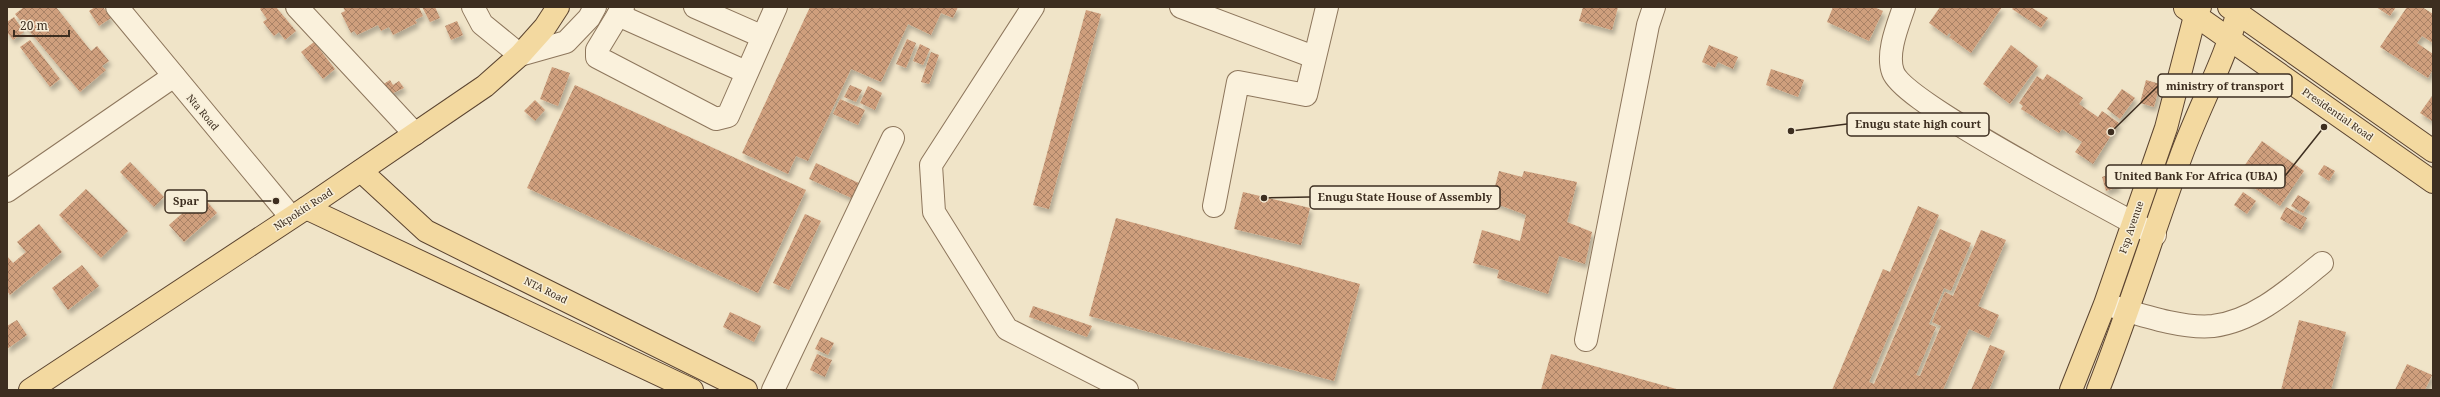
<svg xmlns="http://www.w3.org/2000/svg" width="2440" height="397" viewBox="0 0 2440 397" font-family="'Noto Serif',serif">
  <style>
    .building { fill: url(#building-cross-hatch); filter: url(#shadow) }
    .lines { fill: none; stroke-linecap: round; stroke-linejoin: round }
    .minor-casing { stroke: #8d765c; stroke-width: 24 }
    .major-casing { stroke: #5b4430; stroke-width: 24 }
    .minor { stroke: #faf1dc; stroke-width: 22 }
    .major { stroke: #f3d9a0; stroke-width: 22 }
    .labels { text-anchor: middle; stroke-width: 3; stroke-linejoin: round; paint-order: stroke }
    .street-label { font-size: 10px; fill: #3d2e20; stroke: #f7eed8 }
    .leader { fill: none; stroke: #3d2e20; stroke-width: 1.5 }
    .callout-dot { fill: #3d2e20; stroke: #f7eed8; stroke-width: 1.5 }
    .callout { fill: #f7eed8; stroke: #3d2e20; stroke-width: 1.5 }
    .callout-label { font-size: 11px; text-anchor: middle; font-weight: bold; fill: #3d2e20 }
  </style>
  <defs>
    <pattern id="building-cross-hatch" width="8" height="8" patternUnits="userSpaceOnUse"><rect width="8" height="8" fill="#cf9f7d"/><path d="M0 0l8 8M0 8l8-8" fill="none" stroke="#a98266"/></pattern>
    <filter id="shadow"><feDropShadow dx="2.5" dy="4.5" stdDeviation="2" flood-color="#0004"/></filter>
  </defs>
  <rect width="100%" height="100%" fill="#f0e4c8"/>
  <g class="building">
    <path d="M24 7H56L91 51 97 46 109 61 102 66 106 70 80 92 15 14Z"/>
    <path d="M95 7H103L111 18 99 26 89 11Z"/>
    <path d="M262 7H276L296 31 285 40 279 32 274 36 263 22 267 19 260 9Z"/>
    <path d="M343 7H419L423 16 415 20 417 23 393 35 389 27 381 31 378 25 357 35 354 31 351 33 341 13 345 11Z"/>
    <path d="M422 7H435L440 18 430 22Z"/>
    <path d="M810 7H958L953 18 941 13 931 35 908 24 881 82 851 69 808 161 796 156 788 174 742 153Z"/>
    <path d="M1583 7H1618L1612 30 1579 21Z"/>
    <path d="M1833 7H1874L1883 11 1869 41 1827 22Z"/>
    <path d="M1940 7H2002L1971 53 1949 37 1951 35 1949 33 1947 36 1929 23Z"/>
    <path d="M2014 7H2031L2048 18 2041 28 2012 9Z"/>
    <path d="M2376 7H2396L2390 16Z"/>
    <path d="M2407 7H2422L2433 14V43L2422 36 2417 43 2433 54V69L2428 78 2380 47Z"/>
    <path d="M1086 10 1101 14 1049 209 1033 205Z"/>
    <path d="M14 17 24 32 13 40 7 32V22Z"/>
    <path d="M457 21 463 35 451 40 445 26Z"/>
    <path d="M907 39 916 43 906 68 896 64Z"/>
    <path d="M30 40 60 79 50 87 20 47Z"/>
    <path d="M314 42 335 69 323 79 301 52Z"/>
    <path d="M920 44 930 49 923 65 913 61Z"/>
    <path d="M1709 45 1738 57 1733 69 1718 62 1715 68 1702 62Z"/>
    <path d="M2011 45 2038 66 2010 104 1983 84Z"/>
    <path d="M931 52 939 55 929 84 921 82Z"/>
    <path d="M552 67 570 73 558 106 540 99Z"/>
    <path d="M1771 69 1804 80 1798 97 1766 85Z"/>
    <path d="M2047 74 2083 98 2079 104 2098 117 2102 111 2119 123 2093 164 2075 152 2082 142 2062 129 2059 133 2021 109 2023 106 2019 103 2037 76 2043 80Z"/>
    <path d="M390 80 393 85 399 81 404 88 389 95 382 85Z"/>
    <path d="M2146 80 2160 84 2154 107 2140 103Z"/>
    <path d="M575 85 806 190 758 293 527 188Z"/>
    <path d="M850 85 862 90 856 102 844 97Z"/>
    <path d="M868 86 882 93 875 110 860 103Z"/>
    <path d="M2122 89 2135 98 2120 119 2107 109Z"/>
    <path d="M2432 96 2433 119 2432 121 2420 113Z"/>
    <path d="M840 99 865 110 858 125 833 114Z"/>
    <path d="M535 100 545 110 535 121 524 111Z"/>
    <path d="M2262 141 2304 171 2280 206 2237 176Z"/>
    <path d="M130 162 164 197 154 207 120 172Z"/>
    <path d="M816 163 863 185 856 200 809 179Z"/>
    <path d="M2324 165 2335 171 2329 181 2318 174Z"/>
    <path d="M1499 171 1522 177 1524 171 1577 182 1567 222 1592 232 1585 264 1559 256 1548 294 1497 278 1499 270 1473 263 1482 230 1520 241 1526 215 1491 202Z"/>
    <path d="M2113 173 2118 187 2106 191 2102 177Z"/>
    <path d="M86 189 128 231 101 258 59 215Z"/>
    <path d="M1243 192 1310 208 1301 245 1234 229Z"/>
    <path d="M2243 192 2256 201 2247 214 2234 205Z"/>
    <path d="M2298 195 2310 202 2303 213 2291 206Z"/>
    <path d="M202 196 217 213 184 242 169 225Z"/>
    <path d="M1918 206 1939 215 1869 382 1874 384 1940 229 1971 243 1951 291 1944 288 1929 324 1936 327 1916 375 1920 376 1941 326 1932 322 1945 292 1953 296 1981 230 2006 240 1978 306 1999 315 1989 338 1969 329 1943 390H1832L1883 269 1890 272Z"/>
    <path d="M2286 207 2307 218 2301 230 2280 219Z"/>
    <path d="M805 214 821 221 789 290 773 283Z"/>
    <path d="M1116 218 1360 284 1334 381 1089 316Z"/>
    <path d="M39 224 62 252 10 295 7 291V256L13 263 26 252 17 242Z"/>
    <path d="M82 265 99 286 68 310 52 288Z"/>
    <path d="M1033 306 1092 326 1087 337 1029 317Z"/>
    <path d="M730 312 761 326 754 342 723 327Z"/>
    <path d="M17 320 27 335 7 349V326Z"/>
    <path d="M2299 320 2346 332 2331 390H2281Z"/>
    <path d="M821 337 834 343 828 355 815 349Z"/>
    <path d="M1990 345 2005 351 1989 390H1971Z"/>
    <path d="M817 354 832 360 825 377 810 370Z"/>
    <path d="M1551 354 1680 390H1541Z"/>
    <path d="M2407 364 2432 375 2425 390H2395Z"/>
  </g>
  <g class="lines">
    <defs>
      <g id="minor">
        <path d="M117 7 291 217"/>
        <path d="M297 7 415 134"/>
        <path d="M473 7 482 24 520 55 566 42 589 18 595 7"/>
        <path d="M623 7 597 50V57L716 119 728 116 776 7"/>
        <path d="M695 7 761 36"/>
        <path d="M1033 7 931 165 934 212 1007 329 1127 390"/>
        <path d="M1181 7 1314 57"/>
        <path d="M1904 7C1898 25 1886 53 1893 72 1904 104 2114 211 2155 235"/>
        <path d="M618 15 746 72"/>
        <path d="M7 191 174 76"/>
        <path d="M1214 206 1238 82 1306 95 1327 7"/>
        <path d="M2108 305C2139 314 2181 329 2213 326 2255 321 2290 289 2322 263"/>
        <path d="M1586 340 1648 25 1654 7"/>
        <path d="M773 390 893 138"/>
      </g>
      <g id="major">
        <path d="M2229 7 2433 151"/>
        <path d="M2185 8 2433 182"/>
        <path d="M361 171 426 231 746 390"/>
        <path d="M306 208 692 390"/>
        <path d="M30 390 306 208 485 86 520 55 545 27 558 7"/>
        <path d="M2071 390 2105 304 2166 128 2195 16 2200 7"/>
        <path d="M2098 390C2128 314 2152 236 2180 159 2198 108 2226 60 2239 7"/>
      </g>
    </defs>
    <use href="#minor" class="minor-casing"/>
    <use href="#major" class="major-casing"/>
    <use href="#minor" class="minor"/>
    <use href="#major" class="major"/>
  </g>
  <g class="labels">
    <g class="street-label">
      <text transform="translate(203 112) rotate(50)" y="4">Nta Road</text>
      <text transform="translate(2338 114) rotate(35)" y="4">Presidential Road</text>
      <text transform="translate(303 209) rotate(-33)" y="4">Nkpokiti Road</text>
      <text transform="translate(2131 227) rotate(-71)" y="4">Fsp Avenue</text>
      <text transform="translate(546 290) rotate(26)" y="4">NTA Road</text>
    </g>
  </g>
  <path class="leader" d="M2111 132L2158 86M1791 131L1847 124M2324 127L2285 176M1264 198L1310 197M276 201L207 201"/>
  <g class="callout-dot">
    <circle cx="2111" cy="132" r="4"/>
    <circle cx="1791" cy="131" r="4"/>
    <circle cx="2324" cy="127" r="4"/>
    <circle cx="1264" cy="198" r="4"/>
    <circle cx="276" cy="201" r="4"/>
  </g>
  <g class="callout">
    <rect x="2158" y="74" width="134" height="23" rx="4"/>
    <rect x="1847" y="113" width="142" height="23" rx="4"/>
    <rect x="2106" y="165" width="179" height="23" rx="4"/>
    <rect x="1310" y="186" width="190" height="23" rx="4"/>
    <rect x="165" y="190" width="42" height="23" rx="4"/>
  </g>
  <g class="callout-label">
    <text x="2225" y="90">ministry of transport</text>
    <text x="1918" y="128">Enugu state high court</text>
    <text x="2196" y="180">United Bank For Africa (UBA)</text>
    <text x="1405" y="201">Enugu State House of Assembly</text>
    <text x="186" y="205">Spar</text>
  </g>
  <rect width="2440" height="397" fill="none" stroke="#3d2e20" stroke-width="16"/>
  <path d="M14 30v6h55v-6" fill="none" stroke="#3d2e20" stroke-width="2"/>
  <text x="20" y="30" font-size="12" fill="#3d2e20" stroke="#f7eed8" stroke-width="3" paint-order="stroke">20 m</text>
</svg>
